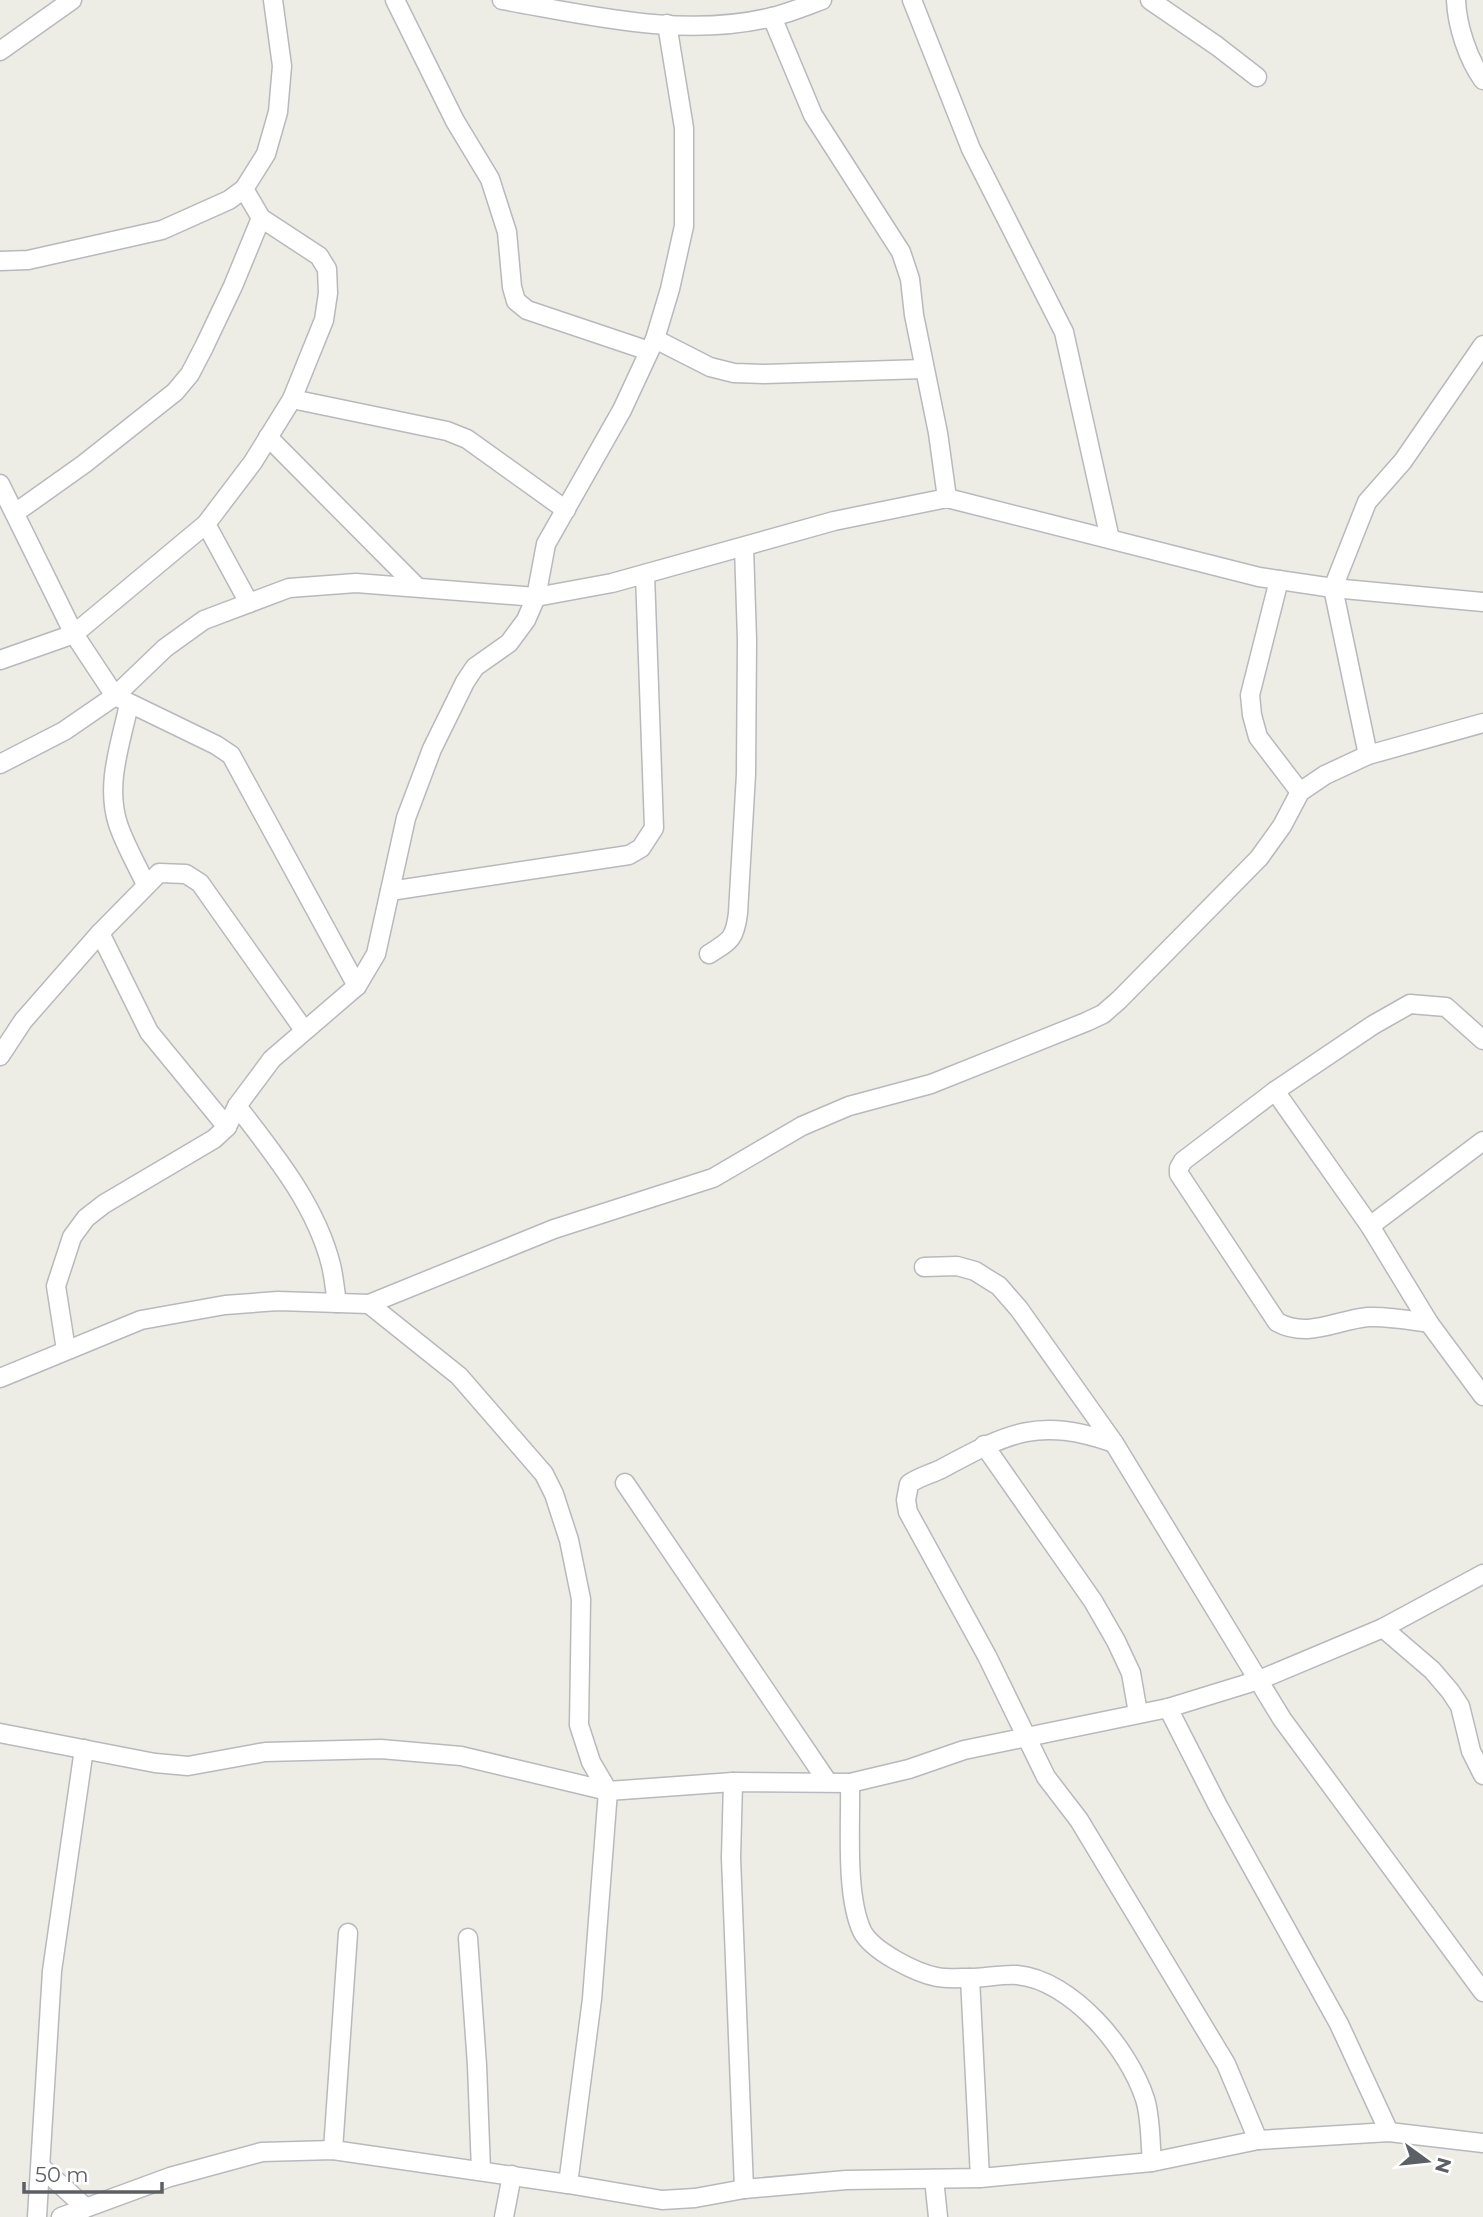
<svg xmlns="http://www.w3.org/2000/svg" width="1483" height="2217" viewBox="0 0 1483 2217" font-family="Montserrat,sans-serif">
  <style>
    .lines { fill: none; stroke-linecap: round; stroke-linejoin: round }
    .street-casing { stroke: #b7b9bd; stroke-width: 21 }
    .street { stroke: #fff; stroke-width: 18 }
  </style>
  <rect width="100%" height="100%" fill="#eeede5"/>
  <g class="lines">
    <defs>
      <g id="street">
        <path d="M395 0 455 121 490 179 507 232 512 287 516 301 527 310 649 351"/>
        <path d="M502 0C589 15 684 39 772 17 789 13 806 6 822 0"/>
        <path d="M912 0 971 149 1064 332 1110 539"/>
        <path d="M1150 0 1217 46 1257 77"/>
        <path d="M1456 0C1457 26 1468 59 1483 80"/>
        <path d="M772 17 813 115 901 252 910 279 914 315 938 433 947 498"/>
        <path d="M0 51 72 0"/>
        <path d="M0 261 28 260 162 230 229 200 244 189 266 154 278 112 282 66 273 0"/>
        <path d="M655 339 710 367 734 373 765 374 924 369"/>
        <path d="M292 399 447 431 467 439 566 510"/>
        <path d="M268 437 416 586"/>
        <path d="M0 484 74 634 115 696 216 745 231 755 357 986"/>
        <path d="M15 513 84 464 175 392 190 374 204 347 233 286 261 218"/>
        <path d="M206 524 249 603"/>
        <path d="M1279 580 1250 695 1252 715 1258 737 1300 792"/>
        <path d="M0 660 74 634 206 524 253 462 292 399 324 320 328 293 327 269 319 256 261 218 244 189"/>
        <path d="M129 704C121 743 105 784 118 824 125 845 137 865 146 885"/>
        <path d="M1368 755 1333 588 1367 502 1403 461 1483 345"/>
        <path d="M0 764 64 731 115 696 165 648 204 620 289 588 356 583 536 597 612 583 834 521 947 498 1259 577 1333 588 1483 602"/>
        <path d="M390 891 629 855 641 848 654 828 645 574"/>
        <path d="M100 933 149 1032 227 1127"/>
        <path d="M709 954C730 941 735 939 738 913L746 774 747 640 744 547"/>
        <path d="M0 1056 23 1021 100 933 159 873 186 874 200 883 304 1030"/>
        <path d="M1275 1091 1370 1226 1429 1323 1483 1396"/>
        <path d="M237 1106C274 1154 316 1205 331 1265 334 1277 335 1291 337 1303"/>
        <path d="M1370 1226 1483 1141"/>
        <path d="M924 1267 957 1266 975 1271 999 1286 1019 1309 1114 1443 1282 1719 1483 1992"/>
        <path d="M369 1304 459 1376 544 1474 554 1494 569 1540 581 1599 579 1725 591 1762 608 1791 592 1999 568 2184"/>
        <path d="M1429 1323C1409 1320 1388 1316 1368 1317 1336 1320 1308 1339 1277 1322L1179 1174V1168L1183 1161 1275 1091 1373 1025 1410 1004 1446 1007 1483 1040"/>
        <path d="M66 1350 56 1286 72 1237 86 1218 104 1204 214 1139 227 1127 237 1106 272 1059 357 986 376 954 406 818 432 749 465 682 475 667 509 643 526 620 536 597 546 544 622 410 655 339 670 289 684 226V128L667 24"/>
        <path d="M0 1378 141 1320 225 1305 278 1301 369 1304 554 1229 713 1178 802 1126 849 1106 931 1084 1086 1022 1103 1014 1119 1000 1259 858 1282 826 1300 792 1325 775 1368 755 1483 723"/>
        <path d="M1114 1443C1039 1417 1010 1432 943 1468 932 1474 920 1476 909 1484L906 1500 908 1512 987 1656 1046 1777 1079 1820 1226 2064 1258 2140"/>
        <path d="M984 1445 1093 1601 1116 1641 1131 1673 1138 1713"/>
        <path d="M625 1483 827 1781"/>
        <path d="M1383 1628 1432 1670 1450 1691 1460 1706 1471 1751 1483 1775"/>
        <path d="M1168 1708 1218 1806 1339 2024 1389 2132"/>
        <path d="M0 1733 155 1763 188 1766 265 1752 381 1749 461 1756 608 1791 733 1782 850 1783 909 1769 964 1750 1168 1708 1259 1680 1383 1628 1483 1574"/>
        <path d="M733 1782 731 1858 744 2189"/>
        <path d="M850 1783C851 1824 845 1894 862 1931 872 1951 916 1973 937 1977 947 1979 959 1978 969 1978 985 1978 1002 1974 1017 1975 1072 1980 1129 2049 1145 2099 1151 2118 1150 2142 1152 2162"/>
        <path d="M468 1938 477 2065 481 2171"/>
        <path d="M970 1978 980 2178"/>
        <path d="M333 2150 348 1933"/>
        <path d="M41 2167 86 2208"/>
        <path d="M934 2179 938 2217"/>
        <path d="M37 2217 52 1971 84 1749"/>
        <path d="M61 2217 170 2177 262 2152 333 2150 568 2184 662 2200 695 2198 744 2189 846 2180 980 2178 1152 2162 1258 2140 1389 2132 1483 2143"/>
        <path d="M504 2217 512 2175"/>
      </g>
    </defs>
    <use href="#street" class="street-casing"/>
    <use href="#street" class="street"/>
  </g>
  <g transform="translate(1427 2161) rotate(105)" stroke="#ffffff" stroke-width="5" paint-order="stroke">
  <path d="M0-5L12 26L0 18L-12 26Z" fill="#5c5f64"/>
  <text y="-10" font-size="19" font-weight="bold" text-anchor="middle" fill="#5c5f64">N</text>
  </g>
  <path d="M24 2182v10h138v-10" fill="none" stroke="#5c5f64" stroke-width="3.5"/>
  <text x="35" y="2182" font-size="21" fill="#5c5f64" stroke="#ffffff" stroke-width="5" paint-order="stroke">50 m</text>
</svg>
